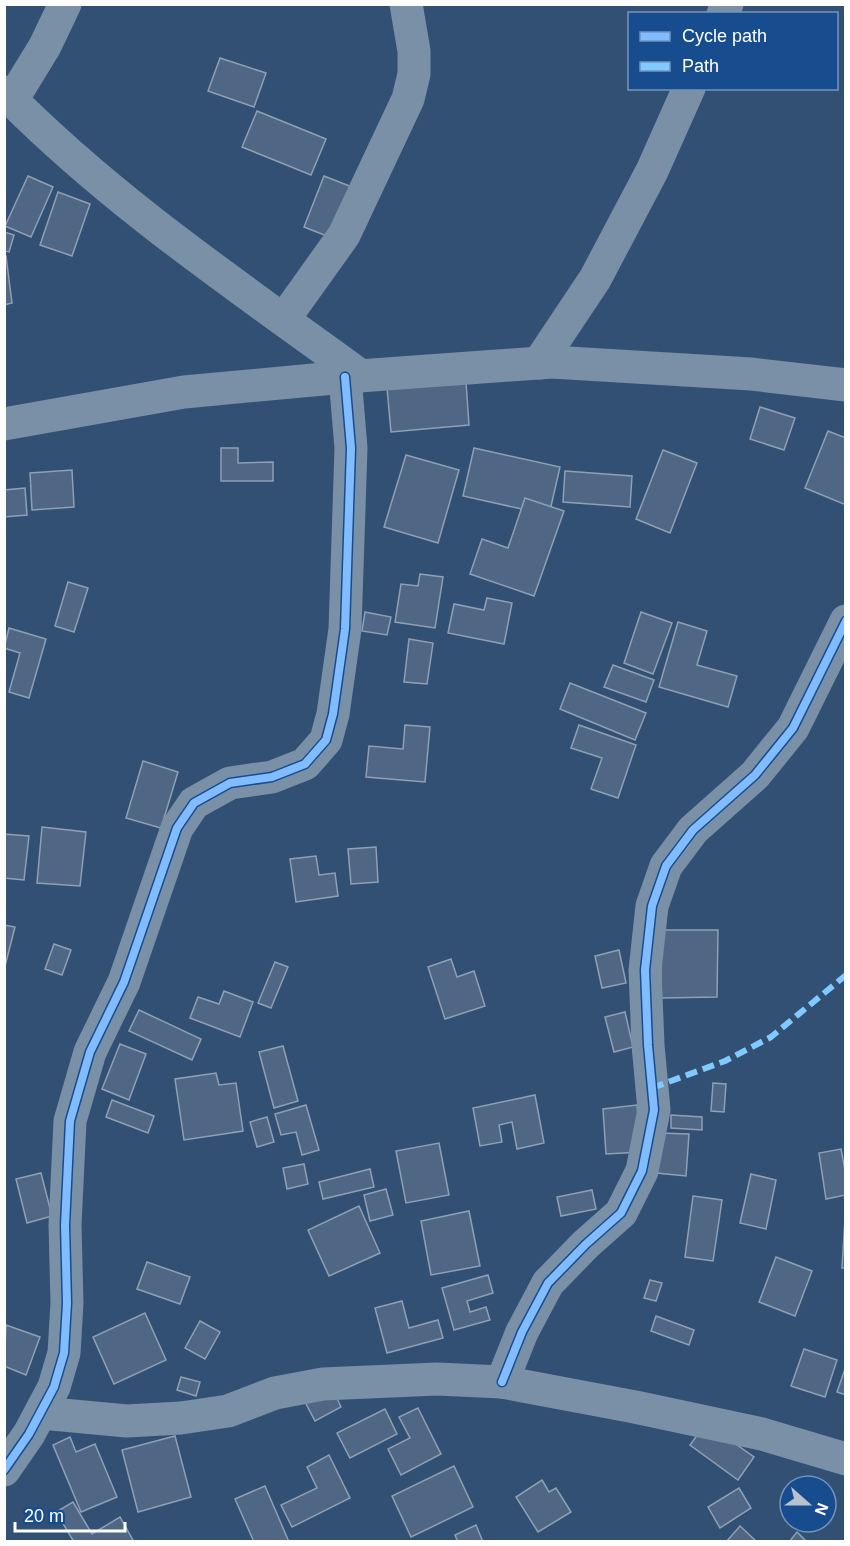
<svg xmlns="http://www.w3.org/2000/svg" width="850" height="1546" viewBox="0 0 850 1546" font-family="Arial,sans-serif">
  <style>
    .building { fill: #4f6784; stroke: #8fa0b5; stroke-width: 1.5 }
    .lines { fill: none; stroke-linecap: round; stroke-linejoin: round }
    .minor { stroke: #7990a7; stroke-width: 33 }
    .quiet { stroke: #80caff; stroke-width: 6; stroke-dasharray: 12 6; stroke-linecap: butt }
    .cycleway-casing { stroke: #174d8f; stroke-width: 11 }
    .cycleway { stroke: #80bcff; stroke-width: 8 }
  </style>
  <rect width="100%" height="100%" fill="#325074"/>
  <g class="building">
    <path d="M220 58 266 73 254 107 208 91Z"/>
    <path d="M257 111 326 139 311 175 242 147Z"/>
    <path d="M28 176 53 187 31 237 5 226Z"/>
    <path d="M324 176 352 187 332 238 304 227Z"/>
    <path d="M58 192 90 204 72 256 40 245Z"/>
    <path d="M4 232 14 235 9 252 4 251Z"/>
    <path d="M4 256H6L12 303 4 305Z"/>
    <path d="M466 382 469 425 391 432 387 388Z"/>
    <path d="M760 407 795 418 784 450 750 439Z"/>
    <path d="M828 431 846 438V505L805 488Z"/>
    <path d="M221 448H238V463L273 462V481H221Z"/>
    <path d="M474 448 560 467 549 515 463 496Z"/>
    <path d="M663 450 697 463 670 533 636 519Z"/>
    <path d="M406 455 459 470 438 543 384 527Z"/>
    <path d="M72 470 74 507 32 510 30 473Z"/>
    <path d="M565 471 632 476 630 507 563 502Z"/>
    <path d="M25 488 27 515 4 517V490Z"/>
    <path d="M525 498 564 511 534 596 470 574 482 539 508 548Z"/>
    <path d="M420 574 443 577 435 628 395 622 401 584 418 586Z"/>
    <path d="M68 582 88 588 74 632 55 626Z"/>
    <path d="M487 598 512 603 504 644 448 633 454 604 484 610Z"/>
    <path d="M365 612 391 617 387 635 362 631Z"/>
    <path d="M641 612 672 623 653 674 624 663Z"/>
    <path d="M678 622 707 631 697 665 737 676 728 707 659 687Z"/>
    <path d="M9 628 46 639 29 698 9 692 20 653 4 648Z"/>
    <path d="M409 639 433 643 427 684 404 682Z"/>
    <path d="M613 665 654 680 646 702 604 687Z"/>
    <path d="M570 683 646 713 635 740 560 709Z"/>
    <path d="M405 725 430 727 425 782 366 777 369 746 403 749Z"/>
    <path d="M579 725 636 745 618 798 591 789 602 758 571 748Z"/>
    <path d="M143 761 178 772 161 828 126 818Z"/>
    <path d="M42 827 86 832 80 886 37 883Z"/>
    <path d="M4 834 29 836 24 880 4 878Z"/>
    <path d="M376 847 378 882 351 884 348 849Z"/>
    <path d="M316 856 319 875 335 873 338 896 296 902 290 859Z"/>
    <path d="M4 925 15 927 4 970Z"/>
    <path d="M661 930H718L717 997 661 998Z"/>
    <path d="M54 944 71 950 62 975 45 969Z"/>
    <path d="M619 950 626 983 602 988 595 956Z"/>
    <path d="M451 959 457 977 474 971 485 1006 445 1019 428 967Z"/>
    <path d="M275 962 288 967 271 1008 258 1003Z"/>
    <path d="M224 991 253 1002 240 1037 190 1018 198 997 219 1004Z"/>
    <path d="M139 1010 201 1039 192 1060 129 1031Z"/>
    <path d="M625 1012 633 1047 614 1052 605 1017Z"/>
    <path d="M120 1044 146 1054 129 1100 102 1089Z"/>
    <path d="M283 1046 298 1101 274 1108 259 1052Z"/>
    <path d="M216 1073 219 1085 236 1083 243 1131 184 1140 175 1079Z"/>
    <path d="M713 1083 726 1084 724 1112 711 1111Z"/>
    <path d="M535 1095 544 1143 517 1149 512 1122 499 1125 502 1142 480 1146 473 1108Z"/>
    <path d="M112 1100 154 1116 148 1133 106 1117Z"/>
    <path d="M306 1105 319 1150 302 1155 296 1132 281 1135 275 1114Z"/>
    <path d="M637 1105 641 1152 606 1154 603 1109Z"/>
    <path d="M671 1115 702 1117V1130L671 1128Z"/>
    <path d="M267 1117 274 1142 257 1147 250 1122Z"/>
    <path d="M659 1133 689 1134 686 1176 656 1173Z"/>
    <path d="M439 1143 449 1195 406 1203 396 1151Z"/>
    <path d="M841 1149 846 1175V1195L826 1199 819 1153Z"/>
    <path d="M304 1164 308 1184 287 1189 283 1168Z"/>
    <path d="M370 1169 374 1187 323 1199 319 1182Z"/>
    <path d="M41 1173 52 1216 27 1223 16 1179Z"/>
    <path d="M751 1174 776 1180 766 1229 740 1223Z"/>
    <path d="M386 1189 393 1215 370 1221 364 1195Z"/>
    <path d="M592 1190 596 1209 561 1216 557 1197Z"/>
    <path d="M693 1196 722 1200 713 1261 685 1257Z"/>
    <path d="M359 1206 380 1253 329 1276 308 1230Z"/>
    <path d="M469 1211 480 1266 431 1275 421 1221Z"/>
    <path d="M845 1218H846V1268H842Z"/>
    <path d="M776 1257 812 1271 795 1316 759 1302Z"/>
    <path d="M147 1262 190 1277 180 1304 137 1289Z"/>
    <path d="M488 1275 493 1293 467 1301 470 1312 486 1307 490 1320 454 1330 442 1288Z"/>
    <path d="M650 1280 662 1283 656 1301 644 1298Z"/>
    <path d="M402 1301 409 1328 438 1320 443 1338 387 1353 375 1308Z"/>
    <path d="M145 1313 166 1360 114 1384 93 1337Z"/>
    <path d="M656 1316 694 1330 689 1345 651 1331Z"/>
    <path d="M200 1321 220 1332 205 1359 185 1348Z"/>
    <path d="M6 1325 40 1337 26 1375 4 1366Z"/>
    <path d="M804 1349 837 1360 825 1397 791 1386Z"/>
    <path d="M845 1369H846V1395L837 1392Z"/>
    <path d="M181 1377 200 1382 196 1396 177 1390Z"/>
    <path d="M331 1386 341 1407 315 1421 304 1400Z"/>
    <path d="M418 1408 441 1454 401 1475 388 1449 410 1438 399 1417Z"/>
    <path d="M385 1409 397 1434 350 1458 337 1433Z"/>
    <path d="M706 1423 754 1457 738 1480 690 1445Z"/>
    <path d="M175 1436 191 1497 138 1512 122 1450Z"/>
    <path d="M70 1437 76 1452 95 1444 117 1497 81 1512 53 1445Z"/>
    <path d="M329 1455 350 1498 292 1527 281 1505 317 1488 307 1467Z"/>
    <path d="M454 1466 473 1507 411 1537 392 1496Z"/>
    <path d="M542 1480 549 1492 556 1488 571 1512 538 1532 516 1497Z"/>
    <path d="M265 1486 289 1542H254L235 1499Z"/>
    <path d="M739 1488 751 1508 720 1528 708 1507Z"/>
    <path d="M73 1502 92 1534 120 1517 134 1542H74L56 1512Z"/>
    <path d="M476 1525 483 1542H458L455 1535Z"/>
    <path d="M740 1526 757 1542H726Z"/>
    <path d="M797 1532 807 1542H789Z"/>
  </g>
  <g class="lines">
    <g class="minor">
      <path d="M723 14 727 4"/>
      <path d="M4 92C111 201 239 287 361 376"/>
      <path d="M12 100 45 46 65 4"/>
      <path d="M284 319 344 235 408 99 414 74V51L406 4"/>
      <path d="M539 363 595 279 652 171 689 88"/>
      <path d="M4 424 184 392 345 377 552 362 751 374 846 385"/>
      <path d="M502 1382 522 1332 548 1283 586 1244 621 1213 642 1171 654 1110 648 1045 645 970 652 906 666 866 693 830 755 775 793 728 846 621"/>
      <path d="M41 1413 127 1421 181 1418 228 1411 275 1393 323 1384 437 1379 502 1382 635 1407 762 1434 846 1459"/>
      <path d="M4 1470 29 1434 54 1387 64 1353 67 1303 65 1225 70 1121 90 1052 124 982 177 828 194 803 230 783 272 777 305 764 326 740 333 714 345 629 351 448 345 377"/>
    </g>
    <path class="quiet" d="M652 1088 725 1061 771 1037 846 975"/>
    <defs>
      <g id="cycleway">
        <path d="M502 1382 522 1332 548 1283 586 1244 621 1213 642 1171 654 1110 648 1045 645 970 652 906 666 866 693 830 755 775 793 728 846 621"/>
        <path d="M4 1470 29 1434 54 1387 64 1353 67 1303 65 1225 70 1121 90 1052 124 982 177 828 194 803 230 783 272 777 305 764 326 740 333 714 345 629 351 448 345 377"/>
      </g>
    </defs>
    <use href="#cycleway" class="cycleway-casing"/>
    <use href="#cycleway" class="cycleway"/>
  </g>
  <rect width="850" height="1546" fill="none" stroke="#ffffff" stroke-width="12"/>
  <rect x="628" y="12" width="210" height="78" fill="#174d8f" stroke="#7494bc" stroke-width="1.5"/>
  <rect x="640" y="32" width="30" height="9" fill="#80bcff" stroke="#7494bc" stroke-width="1.5"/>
  <text x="682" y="42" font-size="18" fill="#ffffff">Cycle path</text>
  <rect x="640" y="62" width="30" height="9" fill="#80caff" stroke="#7494bc" stroke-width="1.5"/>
  <text x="682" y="72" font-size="18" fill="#ffffff">Path</text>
  <g transform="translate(808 1504) rotate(111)"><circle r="28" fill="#174d8f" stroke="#7494bc" stroke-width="1.5"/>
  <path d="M0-4.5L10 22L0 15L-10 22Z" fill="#b7c2ce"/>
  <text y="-9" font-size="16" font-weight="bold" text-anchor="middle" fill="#ffffff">N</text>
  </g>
  <path d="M15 1522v9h110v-9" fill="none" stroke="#ffffff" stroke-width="3"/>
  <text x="24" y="1522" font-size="18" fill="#ffffff" stroke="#174d8f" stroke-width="4.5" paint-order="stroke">20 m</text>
</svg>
